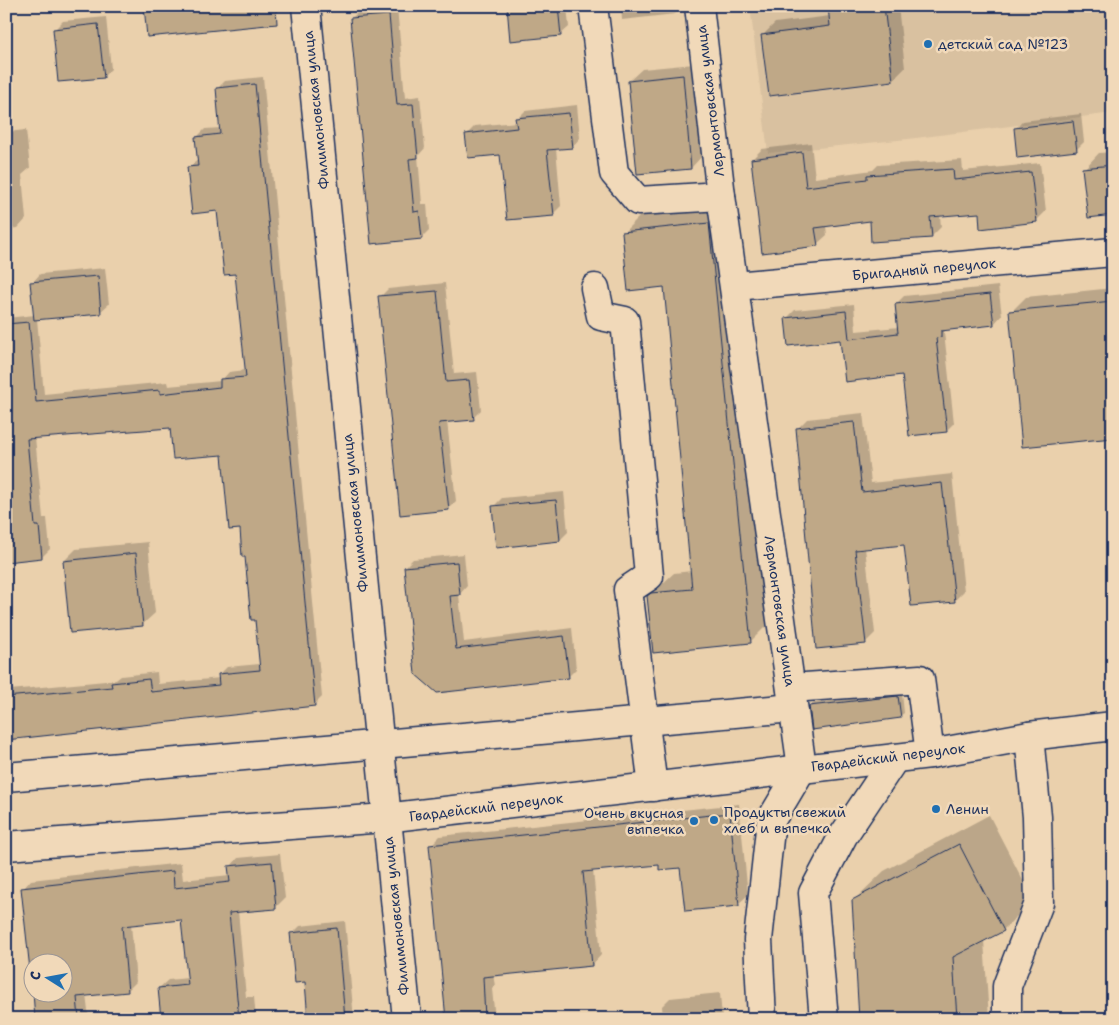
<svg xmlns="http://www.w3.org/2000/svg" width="1119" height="1025" viewBox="0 0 1119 1025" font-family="'Shantell Sans',sans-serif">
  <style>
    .built { fill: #d9c1a0 }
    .shadow { fill: #0003 }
    .building { fill: #bfa887; stroke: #1b2f5e }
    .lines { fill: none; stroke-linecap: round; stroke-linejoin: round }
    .minor-casing { stroke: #1b2f5e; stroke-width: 31 }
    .minor { stroke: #f1d9b9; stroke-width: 28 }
    .poi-dot { fill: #1f6fb2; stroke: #f1d9b9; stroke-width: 2 }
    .labels { text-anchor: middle; stroke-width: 5; stroke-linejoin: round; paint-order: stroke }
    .poi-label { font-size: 14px; fill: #1b2f5e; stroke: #f1d9b9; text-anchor: start }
    .street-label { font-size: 14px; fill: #1b2f5e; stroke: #f1d9b9 }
  </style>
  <rect width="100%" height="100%" fill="#ead0ac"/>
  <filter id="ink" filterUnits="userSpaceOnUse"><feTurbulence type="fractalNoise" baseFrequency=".02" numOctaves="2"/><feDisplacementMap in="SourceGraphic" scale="10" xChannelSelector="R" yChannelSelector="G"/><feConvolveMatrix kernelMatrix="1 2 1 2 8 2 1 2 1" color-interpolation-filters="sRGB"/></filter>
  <g filter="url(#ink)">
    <path class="built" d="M750 6H1113V113L908 139 768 153Z"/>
    <g class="shadow">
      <path d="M508 6H567L569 27 560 35Z"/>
      <path d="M621 6H683L675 14 622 20Z"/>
      <path d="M829 6H898L905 68 893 80 770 95 763 35 775 23 830 16Z"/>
      <path d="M397 7 405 98 420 96 425 148 418 156 422 204H427L429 230 421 238 351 19 359 11Z"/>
      <path d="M106 17 111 69 103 77 54 30 63 21Z"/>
      <path d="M694 64 703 155 691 168 638 173 629 81 642 69Z"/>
      <path d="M263 77 322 697 314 705 6 738V694L10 690 116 680 121 676 157 672 158 684 220 678 219 675 227 667 260 664 246 556 223 453 171 427 35 437 43 518H47L50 549 42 557 6 560V318L35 315 32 283 40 274 105 268 109 304 100 312 37 319 44 394 167 382 168 386 221 381 229 372 246 370 236 273 219 210 189 167 199 159 197 137 205 129 221 128 217 89 225 81Z"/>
      <path d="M577 105 580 138 572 147 556 148 561 206 553 214 501 153 467 134 475 126 517 122V119L525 111Z"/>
      <path d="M1081 114 1084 142 1076 150 1015 129 1023 121Z"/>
      <path d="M6 126 7 132 26 130 30 168 22 175 26 219 18 228 6 229Z"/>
      <path d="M811 143 815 178 873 170 878 165 962 160 963 171 1040 163 1046 211 1036 221 980 212 940 215 941 227 931 237 871 220 826 226 827 235 817 244 752 159 762 149Z"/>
      <path d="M1113 152V214L1084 169 1099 153Z"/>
      <path d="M730 203 771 621 750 642 648 597 674 573 692 571 665 286 624 232 645 211Z"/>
      <path d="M445 283 454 374 477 372 481 410 473 418 447 421 456 501 448 509 380 297 388 289Z"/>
      <path d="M998 286 1002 315 994 324 947 329 944 332 954 423 946 431 903 374 841 338 787 318 795 310 854 304 856 331 899 327 896 304 904 296Z"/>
      <path d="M1113 288V437L1011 312 1026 297Z"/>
      <path d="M863 413 871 483 952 474 964 591 955 600 912 605 906 543 865 548 875 633 865 643 797 429 807 419Z"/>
      <path d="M564 492 568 532 560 540 494 506 502 498Z"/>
      <path d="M148 542 155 613 142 625 64 561 76 549Z"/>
      <path d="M464 554 467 586 459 595 464 642 572 628 576 669 568 677 438 692 405 567 413 559Z"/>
      <path d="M902 693 904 713 900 716 810 706 814 703Z"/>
      <path d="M739 804 748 895 738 904 681 867 660 863 593 870 601 955 592 965 493 974 495 986 492 989 495 1019H448L431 845 440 836Z"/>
      <path d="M989 815 1033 900 1003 930 984 940 989 1019H861L853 901 884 871Z"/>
      <path d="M280 854 285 898 276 907 238 911 246 997H254L256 1019H163L159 988 168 980 188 978 182 919 131 924 136 982 127 991 86 995 89 1019H36L62 992V962H32V983L23 889 31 880 181 863 183 880 230 875V867L238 858Z"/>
      <path d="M345 921 354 1019H309L306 981 292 934 300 926Z"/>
      <path d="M720 993 722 1019H663L662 1006 670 998Z"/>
    </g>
    <g class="building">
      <path d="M144 6H276L277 24 147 37Z"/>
      <path d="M507 6H558L561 36 510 41Z"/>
      <path d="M828 6H884L893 81 769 96 761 35 830 26Z"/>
      <path d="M389 15 397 105 413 104 418 158 409 159 414 212 419 211 422 239 371 244 350 18Z"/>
      <path d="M98 24 104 78 58 82 53 29Z"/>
      <path d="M683 75 691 169 637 174 628 81Z"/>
      <path d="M255 84 315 706 6 740V697L112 687 111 683 149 679 151 692 219 685 218 674 260 670 255 620H251L245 557H242L240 529 229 530 222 455 173 459 170 428 27 439 35 526H39L42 558 6 562V324L29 322 36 402 160 390V394L220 387V379L246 377 235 274 224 275 217 211 192 214 187 167 198 166 195 137 220 134 216 88Z"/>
      <path d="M569 113 573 148 547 150 554 216 507 220 500 155 468 158 465 134 517 128 515 118Z"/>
      <path d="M1073 121 1077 151 1017 158 1014 128Z"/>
      <path d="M802 152 806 187 867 179V175L953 169 954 180 1031 172 1037 222 980 229 979 213 930 217 932 238 871 242 870 221 815 228 818 246 762 253 751 159Z"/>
      <path d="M1113 165V215L1088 218 1082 168Z"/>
      <path d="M709 223 751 643 653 653 647 596 651 593 692 589 664 287 628 291 622 232Z"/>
      <path d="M98 276 101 314 34 320 30 282Z"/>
      <path d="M437 291 446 382 469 380 474 420 439 423 449 510 400 515 378 296Z"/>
      <path d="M990 294 994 325 941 331V337L936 338 947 432 909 436 902 375 845 382 840 340 788 346 785 318 846 311 849 339 898 333 895 304Z"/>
      <path d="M1113 301V438L1022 447 1009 311Z"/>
      <path d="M854 422 862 492 942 483 955 602 911 606 904 545 855 550 866 644 816 649 796 428Z"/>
      <path d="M556 500 560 541 496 548 492 506Z"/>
      <path d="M136 553 143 626 70 633 63 561Z"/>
      <path d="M457 562 460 595 450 596 456 649 564 636 569 678 437 693 415 674 404 567Z"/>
      <path d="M898 696 901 718 812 730 809 706Z"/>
      <path d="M730 813 739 906 685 911 680 868 659 870V865L583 872 592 966 483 977 485 1019H446L429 845Z"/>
      <path d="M959 844 1004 931 953 957 957 1019H859L852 900Z"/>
      <path d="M272 862 276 909 229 913 239 1019H161L158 988 188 985 181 920 122 926 128 992 77 997 79 1019H35L33 992H62V962H32V988L21 888 173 871 174 888 230 882 228 866Z"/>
      <path d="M337 928 345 1019H308L305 982 295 983 290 933Z"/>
    </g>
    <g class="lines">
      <defs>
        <g id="minor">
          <path d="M306 6 407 1019"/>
          <path d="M593 6 614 173 638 201 721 196"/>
          <path d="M699 6 721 196 802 768 771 820 758 940 762 1019"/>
          <path d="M735 286 1113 252"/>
          <path d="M595 288 601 316 625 321 649 576 628 590 653 787"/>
          <path d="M791 688 920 679 930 754"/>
          <path d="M6 777 793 708"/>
          <path d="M6 846 385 818 930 754 1029 736 1113 726"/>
          <path d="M824 1019 813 893 843 836 895 758"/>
          <path d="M1007 1019V986L1039 903 1037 817 1029 736"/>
        </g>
      </defs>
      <use href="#minor" class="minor-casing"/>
      <use href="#minor" class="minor"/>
    </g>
  </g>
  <g class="poi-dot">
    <circle cx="928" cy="44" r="5"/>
    <circle cx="936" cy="809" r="5"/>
    <circle cx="714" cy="820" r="5"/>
    <circle cx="694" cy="821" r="5"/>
  </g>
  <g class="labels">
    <g class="poi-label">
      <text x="938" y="49">детский сад №123</text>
      <text x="946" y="814">Ленин</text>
      <text x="724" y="817">Продукты свежий<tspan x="724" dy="16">хлеб и выпечка</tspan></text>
      <text x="684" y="818" text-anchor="end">Очень вкусная<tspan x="684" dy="16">выпечка</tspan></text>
    </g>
    <g class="street-label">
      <text transform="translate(710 101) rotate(-97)" y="5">Лермонтовская улица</text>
      <text transform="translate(316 110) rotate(-96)" y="5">Филимоновская улица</text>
      <text transform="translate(924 269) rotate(-5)" y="5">Бригадный переулок</text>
      <text transform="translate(355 513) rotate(-96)" y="5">Филимоновская улица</text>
      <text transform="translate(780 611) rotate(82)" y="5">Лермонтовская улица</text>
      <text transform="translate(888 757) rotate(-7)" y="5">Гвардейский переулок</text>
      <text transform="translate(486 807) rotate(-7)" y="5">Гвардейский переулок</text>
      <text transform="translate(396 916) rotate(-96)" y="5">Филимоновская улица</text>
    </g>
  </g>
  <rect width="1119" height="1025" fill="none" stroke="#f1d9b9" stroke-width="25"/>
  <rect x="12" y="12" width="1094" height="1000" fill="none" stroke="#1b2f5e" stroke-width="2" filter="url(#ink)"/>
  <g transform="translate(48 978) rotate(281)"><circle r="24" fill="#f1d9b9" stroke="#9b9595"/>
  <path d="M0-4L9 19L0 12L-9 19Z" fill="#1f6fb2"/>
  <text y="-8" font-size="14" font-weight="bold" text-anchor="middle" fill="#1b2f5e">С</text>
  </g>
</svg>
